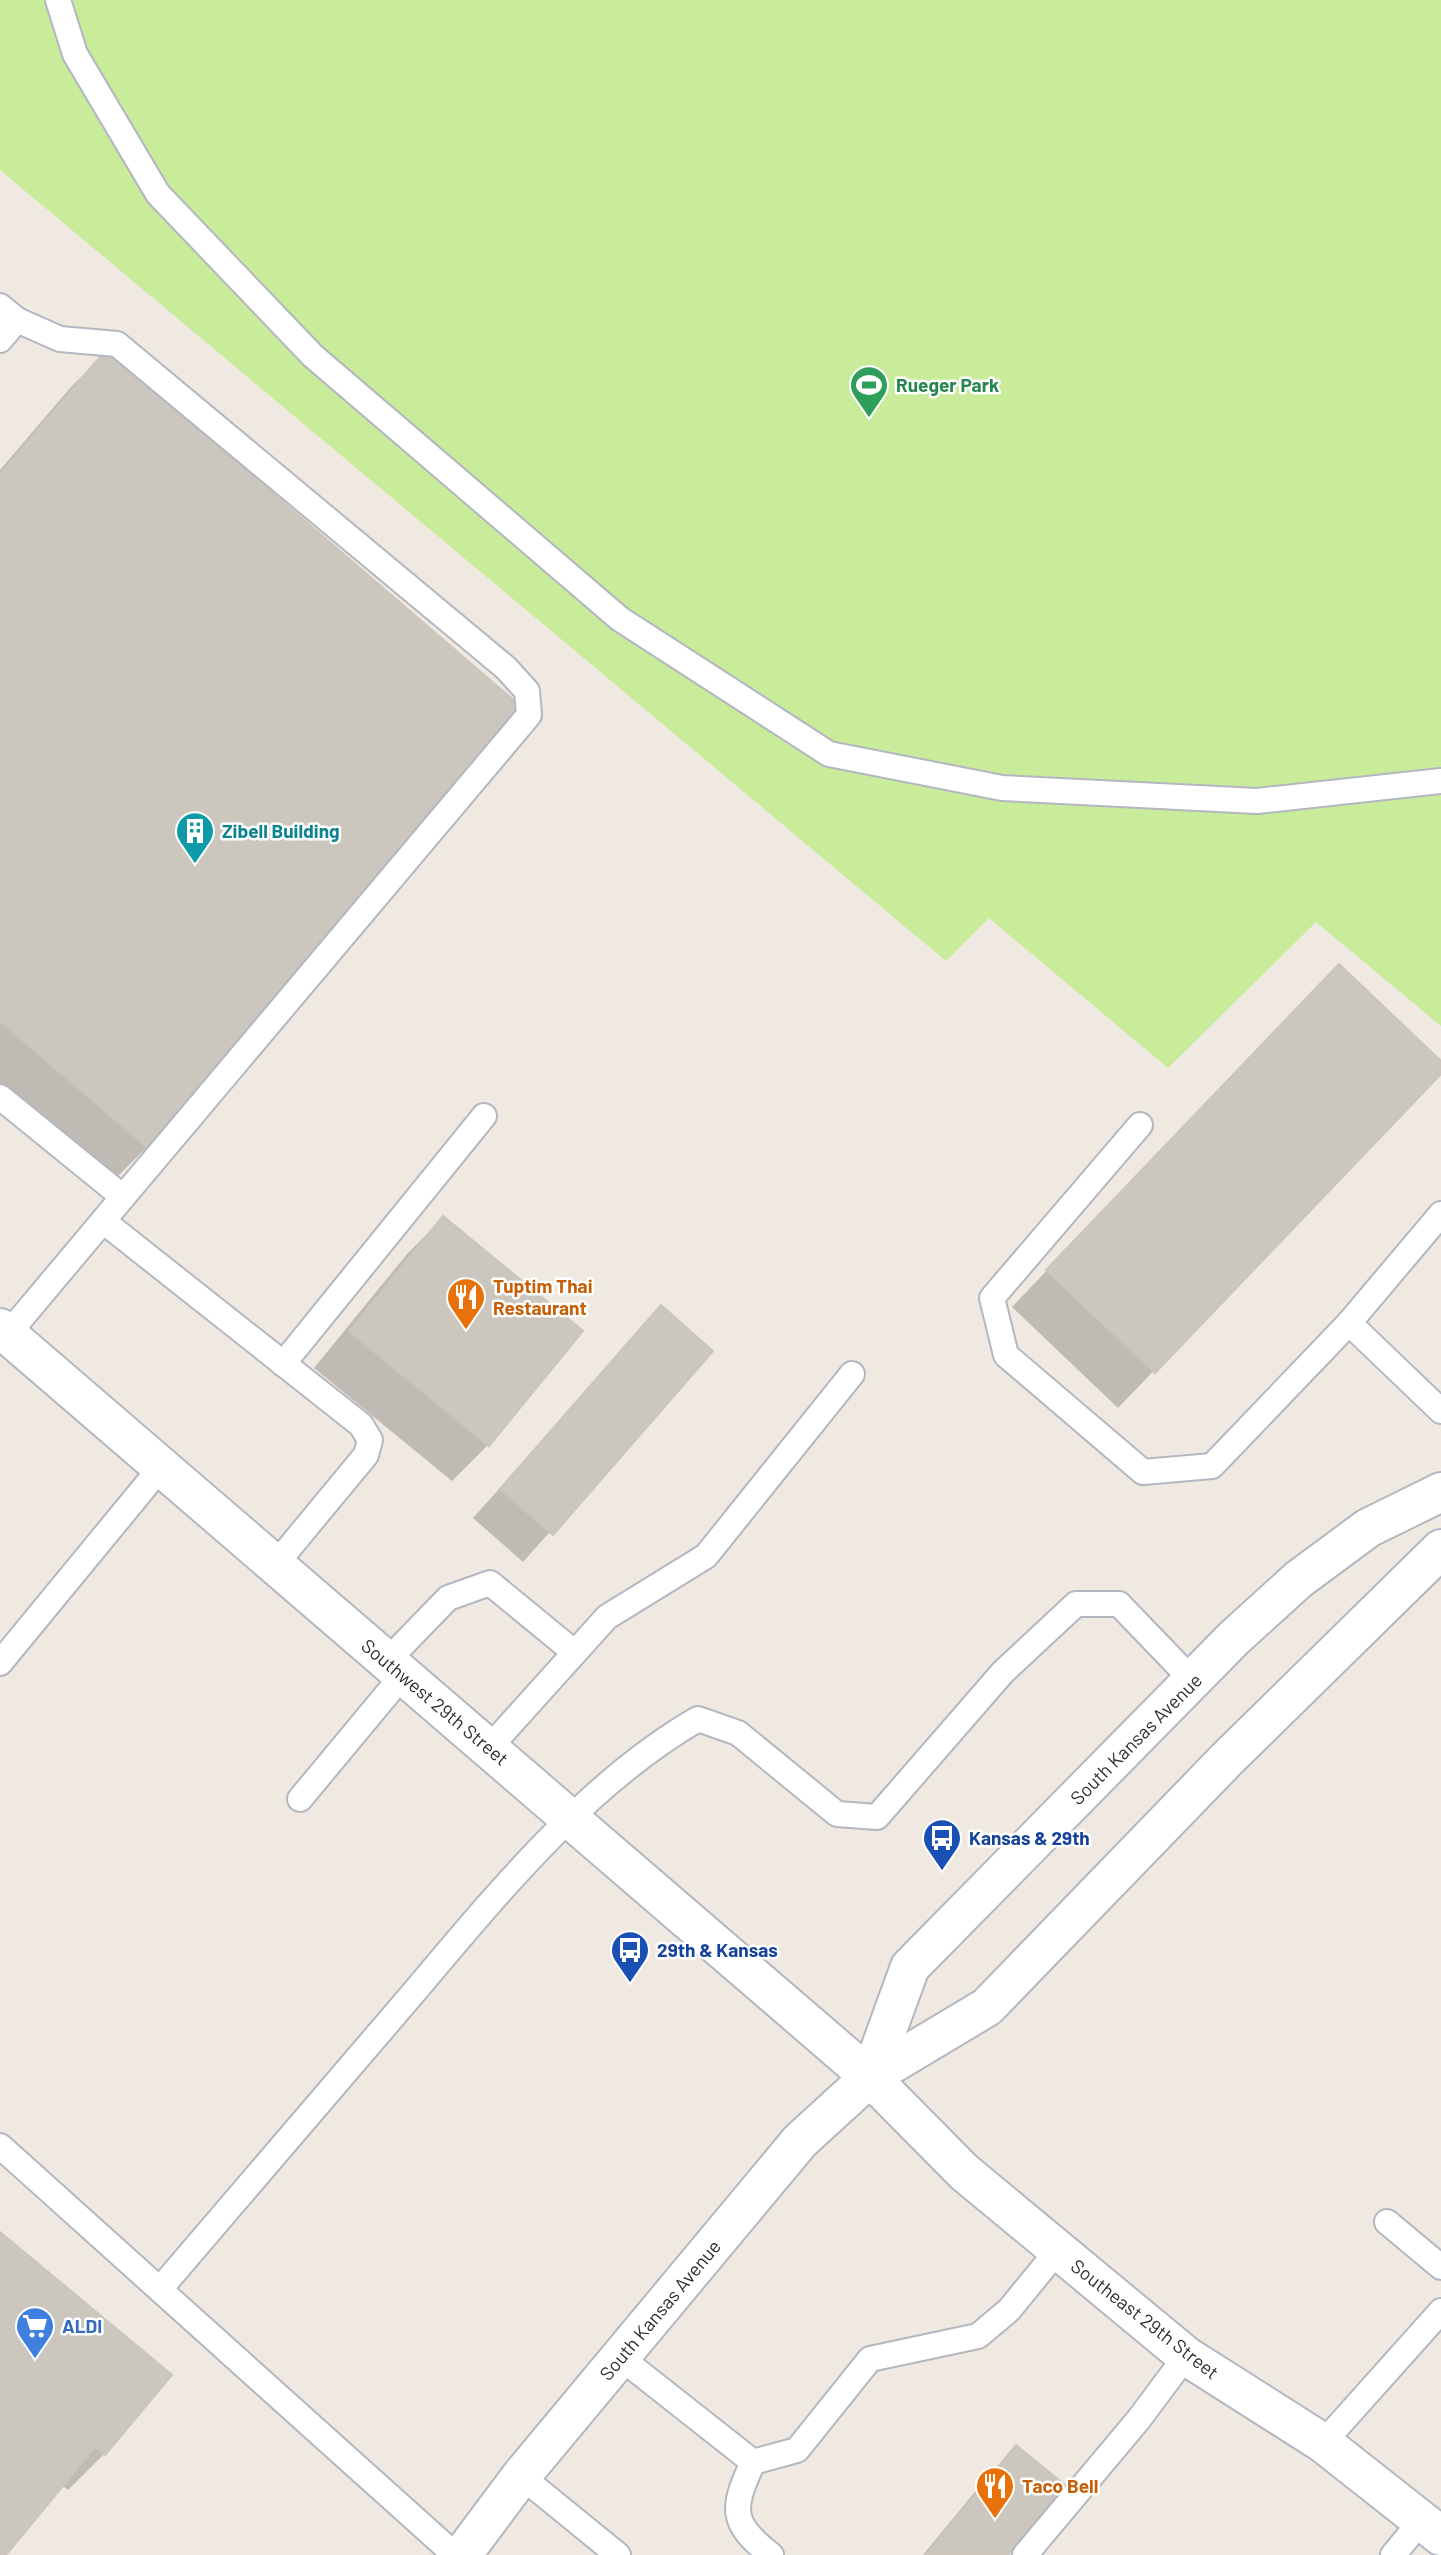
<svg xmlns="http://www.w3.org/2000/svg" width="1441" height="2555" viewBox="0 0 1441 2555" font-family="Barlow,sans-serif">
  <style>
    .pitch { fill: #c9ec9a }
    .shadow { fill: #0003 }
    .building { fill: #cbc7bf; stroke: #cbc5ba; stroke-width: 2 }
    .lines { fill: none; stroke-linecap: round; stroke-linejoin: round }
    .service-casing { stroke: #b4b7c1; stroke-width: 28 }
    .secondary-casing { stroke: #b4b7c1; stroke-width: 42 }
    .service { stroke: #fff; stroke-width: 24 }
    .secondary { stroke: #fff; stroke-width: 38 }
    .labels { text-anchor: middle; stroke-width: 5; stroke-linejoin: round; paint-order: stroke }
    .leisure-label { font-size: 19px; font-weight: bold; fill: #27864d; stroke: #fff; text-anchor: start }
    .culture-label { font-size: 19px; font-weight: bold; fill: #0d838f; stroke: #fff; text-anchor: start }
    .food-label { font-size: 19px; font-weight: bold; fill: #c56008; stroke: #fff; text-anchor: start }
    .street-label { font-size: 19px; fill: #2e2e2e; stroke: #fff }
    .transit-label { font-size: 19px; font-weight: bold; fill: #164399; stroke: #fff; text-anchor: start }
    .shop-label { font-size: 19px; font-weight: bold; fill: #366cbe; stroke: #fff; text-anchor: start }
  </style>
  <rect width="100%" height="100%" fill="#efe9e1"/>
  <path class="pitch" d="M0 0H1441V1026L1316 922 1168 1068 989 918 946 961 0 170Z"/>
  <g class="shadow">
    <path d="M106 352 147 1147 111 1183 0 1087V470L70 388Z"/>
    <path d="M1303 1002 1441 1063V1072L1118 1408 1012 1307Z"/>
    <path d="M443 1218 581 1331 488 1445 452 1481 314 1368 407 1254Z"/>
    <path d="M661 1308 710 1352 523 1562 473 1518Z"/>
    <path d="M0 2234 104 2454 68 2490 62 2485 4 2555H0Z"/>
    <path d="M1016 2448 1006 2555H923L988 2476Z"/>
  </g>
  <g class="building">
    <path d="M106 350 524 709 148 1148 0 1021V474Z"/>
    <path d="M1339 964 1441 1061V1074L1155 1373 1046 1270Z"/>
    <path d="M443 1216 583 1331 489 1446 349 1331Z"/>
    <path d="M661 1305 713 1351 553 1535 500 1489Z"/>
    <path d="M0 2232 172 2375 105 2455 95 2447 6 2555H0Z"/>
    <path d="M1016 2445 1065 2485 1008 2555H926Z"/>
  </g>
  <g class="lines">
    <defs>
      <g id="service">
        <path d="M58 0 75 54 158 194 313 356 620 619 829 754 1002 788 1257 801 1441 781"/>
        <path d="M0 306 17 320 0 340"/>
        <path d="M17 320 60 339 117 344 506 668 527 691 529 715 123 1197"/>
        <path d="M0 1097 123 1197 8 1334"/>
        <path d="M1140 1125 992 1298 1006 1355 1143 1472 1212 1466 1349 1323 1441 1411"/>
        <path d="M103 1221 361 1425 370 1440 366 1455 275 1565"/>
        <path d="M1349 1323 1441 1214"/>
        <path d="M283 1364 484 1116"/>
        <path d="M387 1661 448 1598 490 1583 574 1652"/>
        <path d="M0 1663 162 1466"/>
        <path d="M489 1748 607 1617 706 1556 852 1374"/>
        <path d="M300 1799 403 1675"/>
        <path d="M0 2146 455 2555"/>
        <path d="M1387 2222 1441 2267"/>
        <path d="M160 2289C243 2192 326 2095 409 1998 493 1899 585 1784 698 1719L738 1733 837 1814 877 1817 1003 1672 1076 1604H1119L1194 1682"/>
        <path d="M621 2358 753 2462"/>
        <path d="M1323 2443 1441 2311"/>
        <path d="M753 2462 797 2450 870 2359 978 2336 1009 2310 1058 2250"/>
        <path d="M753 2462C732 2508 729 2522 771 2555"/>
        <path d="M521 2476 618 2555"/>
        <path d="M1025 2555 1139 2419 1186 2356"/>
        <path d="M1393 2555 1422 2520"/>
      </g>
      <g id="secondary">
        <path d="M0 1328 870 2077 964 2172 1186 2356 1323 2443 1441 2536"/>
        <path d="M870 2077 910 1967 1234 1638 1299 1579 1368 1528 1441 1492"/>
        <path d="M462 2555 521 2476 800 2141 870 2077 987 2007 1227 1759 1441 1549"/>
      </g>
    </defs>
    <use href="#service" class="service-casing"/>
    <use href="#secondary" class="secondary-casing"/>
    <use href="#service" class="service"/>
    <use href="#secondary" class="secondary"/>
  </g>
  <defs>
    <symbol id="stadium-pin" viewBox="-11 -11 22 30"><path d="M0 17L-7.5 6A9.5 9.5 0 1 1 7.5 6Z" fill="#2e9e5b" stroke="#fff"/><path d="M0-5a6.5 5 0 1 0 0 10a6.5 5 0 1 0 0-10ZM-3.5-1.8h7v3.6h-7Z" fill="#fff"/></symbol>
    <symbol id="building-pin" viewBox="-11 -11 22 30"><path d="M0 17L-7.5 6A9.5 9.5 0 1 1 7.5 6Z" fill="#0f9aa8" stroke="#fff"/><path d="M-4-6H4V6H1V3H-1V6H-4ZM-2.5-4.3h1.7v1.8h-1.7ZM.8-4.3h1.7v1.8H.8ZM-2.5-1h1.7V.8h-1.7ZM.8-1h1.7V.8H.8Z" fill="#fff"/></symbol>
    <symbol id="restaurant-pin" viewBox="-11 -11 22 30"><path d="M0 17L-7.5 6A9.5 9.5 0 1 1 7.5 6Z" fill="#e8710a" stroke="#fff"/><path d="M-5-6h1v4h1v-4h1v4h1v-4h1v5L-1.5 .5V6h-2V.5L-5-1ZM5-6V6H3V1.5H1.5Q1.5-4 5-6Z" fill="#fff"/></symbol>
    <symbol id="bus-pin" viewBox="-11 -11 22 30"><path d="M0 17L-7.5 6A9.5 9.5 0 1 1 7.5 6Z" fill="#1a4fb4" stroke="#fff"/><path d="M-5-6H5V4H4V6H2V4H-2V6H-4V4H-5ZM-3.5-4V0h7V-4ZM-3.5 1.2v1.5H-2V1.2ZM2 1.2v1.5H3.5V1.2Z" fill="#fff"/></symbol>
    <symbol id="supermarket-pin" viewBox="-11 -11 22 30"><path d="M0 17L-7.5 6A9.5 9.5 0 1 1 7.5 6Z" fill="#3f7fe0" stroke="#fff"/><path d="M-6-5.5h2.5l.6 2H6L4.5 2H-2.5L-4.4-4H-6ZM-1.5 3.2a1.3 1.3 0 1 0 .1 0ZM3 3.2a1.3 1.3 0 1 0 .1 0Z" fill="#fff"/></symbol>
  </defs>
  <g fill-rule="evenodd">
    <use href="#stadium-pin" x="847" y="363" width="44" height="60"/>
    <use href="#building-pin" x="173" y="809" width="44" height="60"/>
    <use href="#restaurant-pin" x="444" y="1275" width="44" height="60"/>
    <use href="#bus-pin" x="920" y="1816" width="44" height="60"/>
    <use href="#bus-pin" x="608" y="1928" width="44" height="60"/>
    <use href="#supermarket-pin" x="13" y="2304" width="44" height="60"/>
    <use href="#restaurant-pin" x="973" y="2464" width="44" height="60"/>
  </g>
  <g class="labels">
    <g class="leisure-label">
      <text x="896" y="392">Rueger Park</text>
    </g>
    <g class="culture-label">
      <text x="222" y="838">Zibell Building</text>
    </g>
    <g class="food-label">
      <text x="493" y="1293">Tuptim Thai<tspan x="493" dy="22">Restaurant</tspan></text>
      <text x="1022" y="2493">Taco Bell</text>
    </g>
    <g class="street-label">
      <text transform="translate(435 1702) rotate(40)" y="7">Southwest 29th Street</text>
      <text transform="translate(1136 1739) rotate(-45)" y="7">South Kansas Avenue</text>
      <text transform="translate(660 2310) rotate(-50)" y="7">South Kansas Avenue</text>
      <text transform="translate(1145 2319) rotate(38)" y="7">Southeast 29th Street</text>
    </g>
    <g class="transit-label">
      <text x="969" y="1845">Kansas &amp; 29th</text>
      <text x="657" y="1957">29th &amp; Kansas</text>
    </g>
    <g class="shop-label">
      <text x="62" y="2333">ALDI</text>
    </g>
  </g>
</svg>
